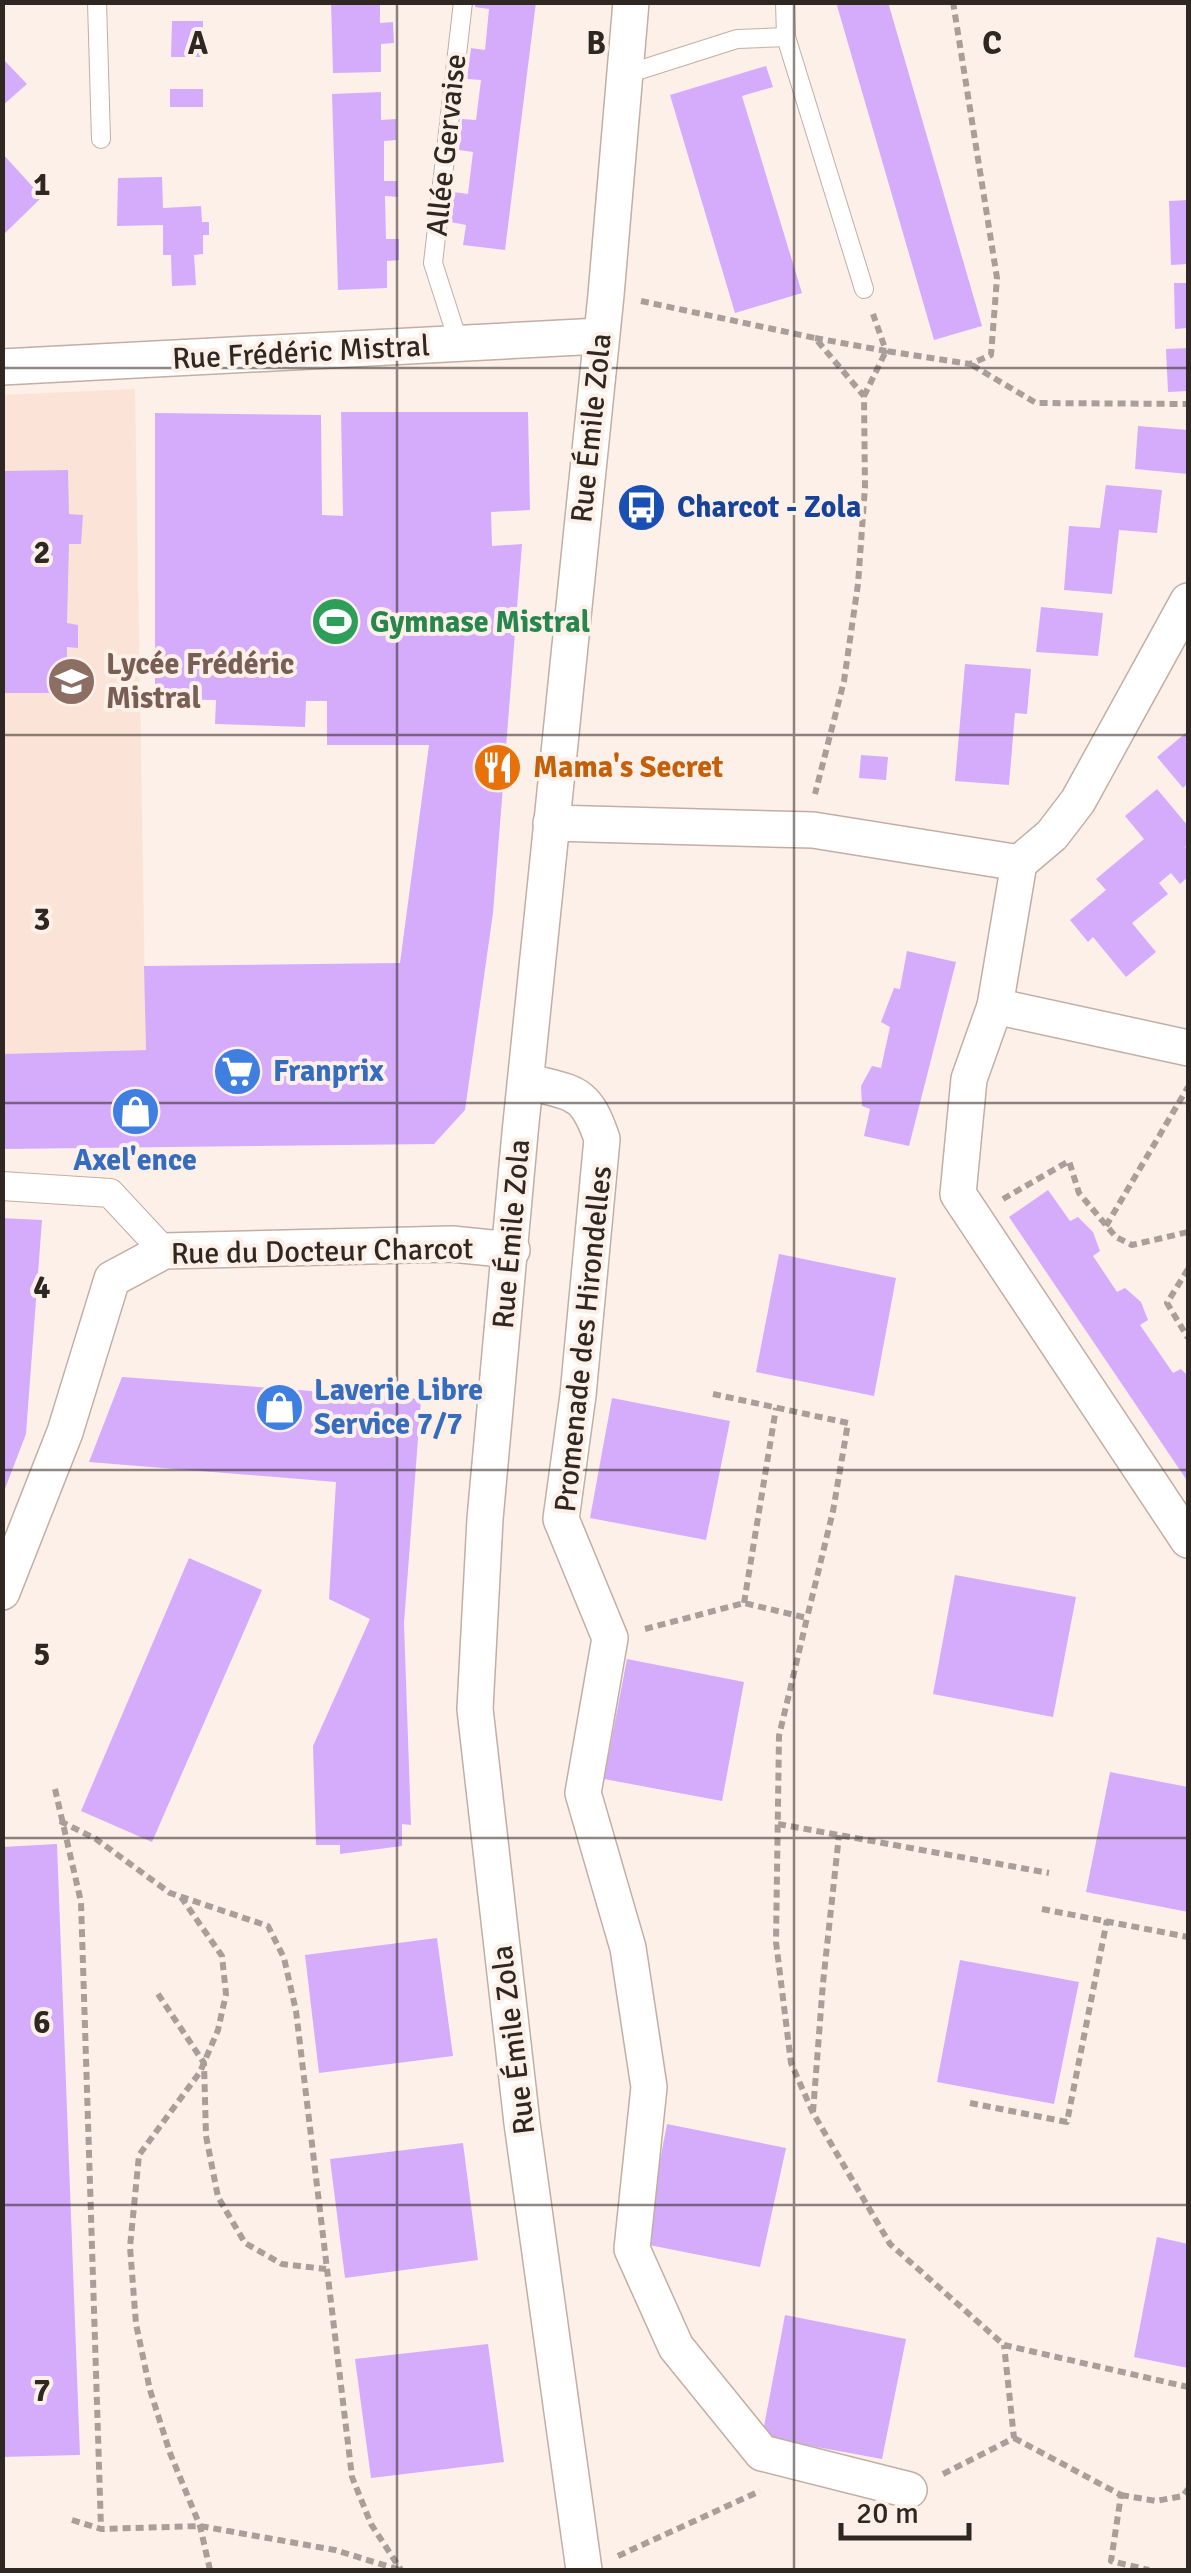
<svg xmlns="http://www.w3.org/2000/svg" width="1191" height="2573" viewBox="0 0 1191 2573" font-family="Signika,sans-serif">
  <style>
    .built { fill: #fbe4d7 }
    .building { fill: #d5abfc }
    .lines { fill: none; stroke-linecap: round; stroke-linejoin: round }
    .service-casing { stroke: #c2aea3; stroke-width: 20 }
    .pedestrian-casing { stroke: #c2aea3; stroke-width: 30 }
    .minor-casing { stroke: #c2aea3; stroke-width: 38 }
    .path { stroke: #aa9f98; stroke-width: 6; stroke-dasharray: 8 5; stroke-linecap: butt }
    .service { stroke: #fff; stroke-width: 18 }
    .pedestrian { stroke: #fff; stroke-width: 28 }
    .minor { stroke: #fff; stroke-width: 35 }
    .grid { fill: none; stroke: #2f2722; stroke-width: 2.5; stroke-opacity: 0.55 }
    .labels { text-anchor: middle; stroke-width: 8; stroke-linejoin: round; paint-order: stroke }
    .street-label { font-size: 30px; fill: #2f2722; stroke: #fdf0e8 }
    .transit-label { font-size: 30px; font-weight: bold; fill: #164399; stroke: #fdf0e8; text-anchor: start }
    .leisure-label { font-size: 30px; font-weight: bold; fill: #27864d; stroke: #fdf0e8; text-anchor: start }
    .education-label { font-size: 30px; font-weight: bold; fill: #785e54; stroke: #fdf0e8; text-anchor: start }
    .food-label { font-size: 30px; font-weight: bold; fill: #c56008; stroke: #fdf0e8; text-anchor: start }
    .shop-label { font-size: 30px; font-weight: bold; fill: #366cbe; stroke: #fdf0e8; text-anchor: start }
    .grid-label { font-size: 32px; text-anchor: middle; font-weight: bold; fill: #2f2722; stroke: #fdf0e8; stroke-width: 8; stroke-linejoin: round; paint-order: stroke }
  </style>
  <rect width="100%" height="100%" fill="#fdf0e8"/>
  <path class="built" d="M135 389 146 1050 3 1054 2 395Z"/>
  <g class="building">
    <path d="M331 2H380V23L393 22 394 43 381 44V72L333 73Z"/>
    <path d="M476 2H536L505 250 463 245 466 225 450 222 454 192 468 194 473 152 459 150 462 119 476 120 481 80 467 79 471 48 485 50 489 9 475 7Z"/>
    <path d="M836 2H888L982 326 934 340Z"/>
    <path d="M172 21H203V57H171Z"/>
    <path d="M2 58 27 84 2 106Z"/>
    <path d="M766 66 773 87 742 96 802 293 735 313 670 95Z"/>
    <rect x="170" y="89" width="33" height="18"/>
    <path d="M381 92V120L396 119V140L384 141V181H397L398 197 385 196 386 239H399V260L387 261V288L338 290 332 94Z"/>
    <path d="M2 153 42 197 2 236Z"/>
    <path d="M162 177 163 208 201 206 202 222H209V235H203V254L194 255 196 285 172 286 171 255H163V225L117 226 118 178Z"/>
    <path d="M1188 200V264L1171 265 1169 201Z"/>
    <path d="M1174 283H1188V328L1175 329Z"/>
    <path d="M1188 348V391L1168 392 1166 349Z"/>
    <path d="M341 412H528L530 510 491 512 492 546 522 544 493 913 465 1110 434 1144 2 1149V1054L146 1050 144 966 400 963 429 745H327V701H306L305 727 215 724 216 700 155 699V413L321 415 322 515 343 516Z"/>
    <path d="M1138 426 1188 430V474L1135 469Z"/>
    <path d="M68 470 69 514 83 515 81 544H69L67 623 78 625V648L67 647V693H2V471Z"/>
    <path d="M1106 485 1162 490 1157 533 1119 530 1112 594 1064 590 1069 526 1100 528Z"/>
    <path d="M1041 607 1103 613 1098 656 1036 652Z"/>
    <path d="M965 664 1031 669 1027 714 1015 713 1009 785 955 781Z"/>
    <path d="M1188 731V783L1183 788 1157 757Z"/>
    <path d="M861 755 888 757 886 780 859 778Z"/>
    <path d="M1157 789 1188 826V844L1185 847 1188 850V877L1180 884 1171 873 1159 883 1168 894 1132 923 1156 952 1126 977 1093 937 1088 942 1070 920 1106 890 1096 879 1144 839 1125 816Z"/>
    <path d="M907 951 956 962 909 1146 864 1136 870 1109 862 1106 861 1086 872 1066 881 1068 890 1027 881 1022 894 988 900 989Z"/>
    <path d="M1048 1190 1070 1221 1078 1217 1093 1232 1100 1251 1093 1256 1117 1292 1125 1288 1141 1302 1148 1320 1140 1325 1173 1373 1181 1369 1188 1376V1482L1009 1217Z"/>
    <path d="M2 1218 42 1220 26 1434 3 1494Z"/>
    <path d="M779 1254 896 1278 874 1396 756 1372Z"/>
    <path d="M122 1377 421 1399 404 1623 411 1825 402 1824V1846L340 1854V1845H316L313 1746 370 1619 329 1599 336 1482 89 1462Z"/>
    <path d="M612 1398 730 1421 706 1540 590 1518Z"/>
    <path d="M189 1558 262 1590 152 1842 81 1811Z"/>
    <path d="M955 1575 1076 1597 1053 1717 933 1694Z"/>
    <path d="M627 1659 744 1682 722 1801 604 1779Z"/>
    <path d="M1110 1772 1188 1787V1912L1086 1892Z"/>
    <path d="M57 1844 80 2455 2 2457V1847Z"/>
    <path d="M437 1938 453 2056 319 2073 305 1955Z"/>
    <path d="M960 1960 1079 1982 1054 2104 937 2082Z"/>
    <path d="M667 2124 786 2148 760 2267 644 2244Z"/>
    <path d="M463 2143 478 2260 345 2278 330 2159Z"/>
    <path d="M1157 2237 1188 2244V2368L1134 2357Z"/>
    <path d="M785 2315 906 2339 882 2459 762 2437Z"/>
    <path d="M488 2344 504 2462 371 2478 355 2359Z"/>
  </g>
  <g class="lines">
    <defs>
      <g id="service">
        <path d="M97 2 101 139"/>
        <path d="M785 2 786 37 864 289"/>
        <path d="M624 75 737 39 786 37"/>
        <path d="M459 344 433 263 463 2"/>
      </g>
      <path id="pedestrian" d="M2 1186 110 1193 164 1251"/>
      <g id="minor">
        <path d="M2 367 600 336"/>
        <path d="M1188 601 1078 801 1052 835 1019 863 995 1006 969 1079 958 1194 1188 1540"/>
        <path d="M551 823 813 830 1019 863"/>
        <path d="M995 1006 1188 1048"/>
        <path d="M526 1081C574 1094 585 1089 602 1139L578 1395 561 1519 610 1638 583 1793 628 1948 649 2087 632 2249 676 2347 762 2453 909 2490"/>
        <path d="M2 1592 65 1432 112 1279 164 1251 452 1244 512 1250"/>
        <path d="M584 2570 522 2123 475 1709 485 1519 520 1133 606 295 631 2"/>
      </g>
    </defs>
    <use href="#service" class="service-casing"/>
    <use href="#pedestrian" class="pedestrian-casing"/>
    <use href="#minor" class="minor-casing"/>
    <g class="path">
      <path d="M641 301 815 338 864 396 865 487 858 584 844 681 815 794"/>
      <path d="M815 338 886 351 873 314"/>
      <path d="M972 365 1036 403 1188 404"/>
      <path d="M864 396 886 351 970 364 991 355 997 278 953 2"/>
      <path d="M1003 1199 1069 1161 1079 1193 1116 1237 1132 1245 1188 1232"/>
      <path d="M1106 1226 1188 1087"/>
      <path d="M1188 1269 1167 1303 1188 1338"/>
      <path d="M713 1394 848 1423 833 1511 807 1618"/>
      <path d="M744 1603 776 1408"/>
      <path d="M645 1629 744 1603 807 1618 779 1736 776 1942 791 2063 813 2113 890 2244 1004 2345 1188 2387"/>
      <path d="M55 1789 81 1902 101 2529"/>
      <path d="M60 1821 96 1839 170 1893 268 1926 284 1958 296 2011 352 2477 371 2524 401 2570"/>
      <path d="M778 1824 1049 1873"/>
      <path d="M181 1897 222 1956 226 1994 218 2030 200 2072 139 2155 130 2247 136 2324 150 2390 170 2453 200 2526 210 2570"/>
      <path d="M1042 1909 1188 1937"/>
      <path d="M158 1994 204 2063 206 2136 218 2197 245 2243 282 2264 326 2269"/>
      <path d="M970 2103 1067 2122 1107 1920"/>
      <path d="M813 2112 823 1983 839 1835"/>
      <path d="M1014 2438 1121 2495 1111 2561 1149 2570"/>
      <path d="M943 2474 1014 2438 1004 2345"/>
      <path d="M1121 2495 1156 2501 1183 2496 1188 2489"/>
      <path d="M72 2520 101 2529 200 2526 335 2550 400 2570"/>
      <path d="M618 2556 760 2491"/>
    </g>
    <use href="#service" class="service"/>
    <use href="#pedestrian" class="pedestrian"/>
    <use href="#minor" class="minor"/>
  </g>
  <path class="grid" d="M397 2V2570M794 2V2570M2 368H1188M2 735H1188M2 1103H1188M2 1470H1188M2 1838H1188M2 2205H1188"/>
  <defs>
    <symbol id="bus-disc" viewBox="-11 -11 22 22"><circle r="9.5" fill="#1a4fb4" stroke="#fdf0e8"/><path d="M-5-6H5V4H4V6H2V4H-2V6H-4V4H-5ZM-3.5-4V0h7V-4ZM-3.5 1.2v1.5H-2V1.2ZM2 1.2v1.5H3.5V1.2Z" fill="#fff"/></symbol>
    <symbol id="stadium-disc" viewBox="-11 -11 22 22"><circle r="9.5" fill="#2e9e5b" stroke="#fdf0e8"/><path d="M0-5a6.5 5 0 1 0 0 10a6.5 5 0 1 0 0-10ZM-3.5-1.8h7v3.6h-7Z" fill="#fff"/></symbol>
    <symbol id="school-disc" viewBox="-11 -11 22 22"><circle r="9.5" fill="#8d6e63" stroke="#fdf0e8"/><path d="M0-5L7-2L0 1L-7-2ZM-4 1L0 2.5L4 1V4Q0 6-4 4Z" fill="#fff"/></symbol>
    <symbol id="restaurant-disc" viewBox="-11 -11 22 22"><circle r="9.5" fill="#e8710a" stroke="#fdf0e8"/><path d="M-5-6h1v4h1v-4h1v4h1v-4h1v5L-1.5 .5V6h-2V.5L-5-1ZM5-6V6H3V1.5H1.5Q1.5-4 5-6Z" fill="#fff"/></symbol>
    <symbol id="supermarket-disc" viewBox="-11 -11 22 22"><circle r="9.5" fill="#3f7fe0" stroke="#fdf0e8"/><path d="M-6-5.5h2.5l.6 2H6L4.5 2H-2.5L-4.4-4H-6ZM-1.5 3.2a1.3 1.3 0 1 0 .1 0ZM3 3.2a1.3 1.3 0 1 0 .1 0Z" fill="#fff"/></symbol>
    <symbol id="shop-disc" viewBox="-11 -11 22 22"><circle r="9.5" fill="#3f7fe0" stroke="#fdf0e8"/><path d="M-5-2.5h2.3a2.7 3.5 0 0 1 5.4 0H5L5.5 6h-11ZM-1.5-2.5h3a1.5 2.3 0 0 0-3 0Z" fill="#fff"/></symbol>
  </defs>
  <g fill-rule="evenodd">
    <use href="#bus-disc" x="614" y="480" width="55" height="55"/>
    <use href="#stadium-disc" x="308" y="594" width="55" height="55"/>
    <use href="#school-disc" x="44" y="654" width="55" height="55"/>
    <use href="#restaurant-disc" x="470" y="740" width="55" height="55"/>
    <use href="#supermarket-disc" x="210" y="1044" width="55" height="55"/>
    <use href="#shop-disc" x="108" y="1084" width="55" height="55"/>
    <use href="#shop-disc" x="252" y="1380" width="55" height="55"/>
  </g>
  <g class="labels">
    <g class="street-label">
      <text transform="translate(446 145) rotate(-84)" y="10">Allée Gervaise</text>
      <text transform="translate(301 352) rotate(-3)" y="10">Rue Frédéric Mistral</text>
      <text transform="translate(591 428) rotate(-84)" y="10">Rue Émile Zola</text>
      <text transform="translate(511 1234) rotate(-85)" y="10">Rue Émile Zola</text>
      <text transform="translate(322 1251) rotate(-1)" y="10">Rue du Docteur Charcot</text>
      <text transform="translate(583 1339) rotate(-84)" y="10">Promenade des Hirondelles</text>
      <text transform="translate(513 2040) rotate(-97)" y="10">Rue Émile Zola</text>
    </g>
    <g class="transit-label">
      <text x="677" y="517">Charcot - Zola</text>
    </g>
    <g class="leisure-label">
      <text x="370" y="632">Gymnase Mistral</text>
    </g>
    <g class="education-label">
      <text x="106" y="674">Lycée Frédéric<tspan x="106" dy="34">Mistral</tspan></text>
    </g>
    <g class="food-label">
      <text x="533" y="777">Mama's Secret</text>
    </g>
    <g class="shop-label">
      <text x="273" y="1081">Franprix</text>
      <text x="135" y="1170" text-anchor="middle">Axel'ence</text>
      <text x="314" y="1400">Laverie Libre<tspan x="314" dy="34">Service 7/7</tspan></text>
    </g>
  </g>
  <g class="grid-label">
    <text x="198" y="54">A</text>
    <text x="596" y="54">B</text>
    <text x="992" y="54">C</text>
    <text x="42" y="195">1</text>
    <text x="42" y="563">2</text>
    <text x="42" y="930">3</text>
    <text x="42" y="1298">4</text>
    <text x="42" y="1665">5</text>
    <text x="42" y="2033">6</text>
    <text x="42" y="2401">7</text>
  </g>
  <rect width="1191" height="2573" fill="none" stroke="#2f2722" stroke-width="10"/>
  <path d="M841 2523v15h128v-15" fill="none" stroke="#2f2722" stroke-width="5"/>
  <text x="856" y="2523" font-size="30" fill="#2f2722" stroke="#fdf0e8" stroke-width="8" paint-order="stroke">20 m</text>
</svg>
